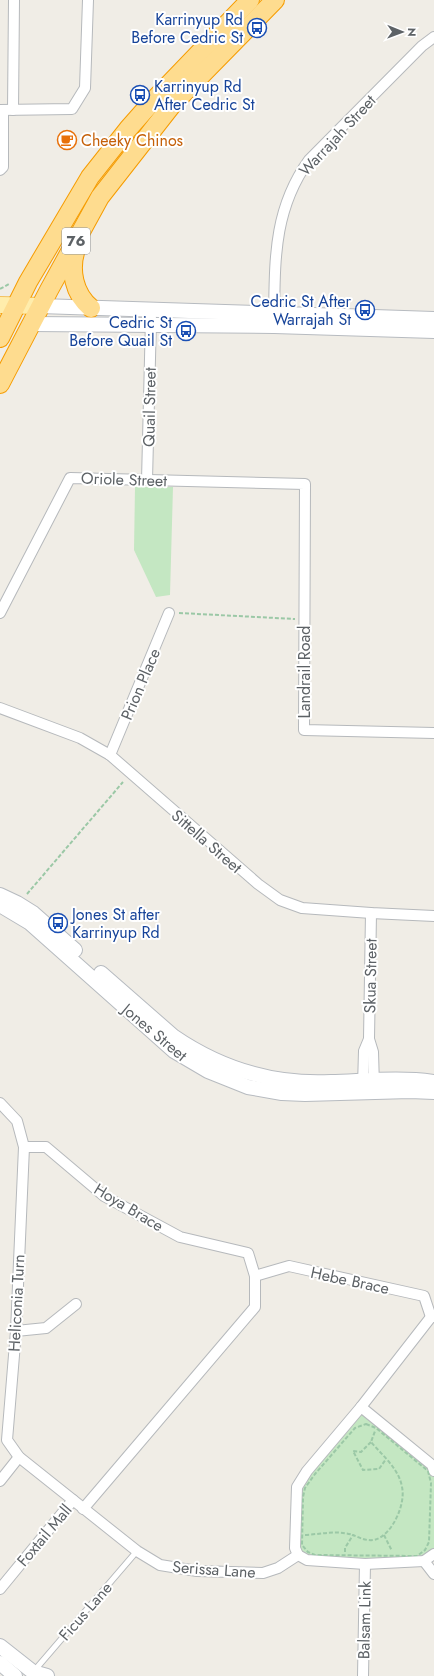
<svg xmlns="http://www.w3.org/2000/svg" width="434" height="1676" viewBox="0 0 434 1676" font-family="Jost,sans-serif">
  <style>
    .park { fill: #c4e7c2 }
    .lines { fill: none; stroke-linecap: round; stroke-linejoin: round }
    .lane-casing { stroke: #b6b9bc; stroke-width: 7 }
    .street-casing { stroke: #b6b9bc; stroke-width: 12 }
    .secondary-casing { stroke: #b7bbc0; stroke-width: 16 }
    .primary-casing { stroke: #f3c15c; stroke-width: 18 }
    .highway-casing { stroke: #f69c00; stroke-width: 20 }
    .path { stroke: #9bc8a6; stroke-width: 2; stroke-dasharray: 4 2; stroke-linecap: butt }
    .lane { stroke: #fff; stroke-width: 5 }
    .street { stroke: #fff; stroke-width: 10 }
    .secondary { stroke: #fff; stroke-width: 14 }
    .primary { stroke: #ffedac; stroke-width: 16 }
    .highway { stroke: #fedc8f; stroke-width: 18 }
    .labels { text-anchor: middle; stroke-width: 4; stroke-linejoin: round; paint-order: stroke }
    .shield { fill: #fff; stroke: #8e9194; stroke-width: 1 }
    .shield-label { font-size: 15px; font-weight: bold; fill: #5d6266 }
    .transit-label { font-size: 16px; fill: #164399; stroke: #fff; text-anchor: end }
    .street-label { font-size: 16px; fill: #5d6266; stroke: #fff }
    .food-label { font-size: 16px; fill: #c56008; stroke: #fff; text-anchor: start }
  </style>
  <rect width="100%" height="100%" fill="#f0ede6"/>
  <g class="park">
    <path d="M135 487H173L170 595 156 597 134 550Z"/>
    <path d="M361 1407 434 1471V1554L424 1561 365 1564 298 1555 297 1487Z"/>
  </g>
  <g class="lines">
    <defs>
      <path id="lane" d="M34 1671 137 1551"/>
      <g id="street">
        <path d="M0 110 72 109 85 88 88 0"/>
        <path d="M13 110 14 0"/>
        <path d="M0 170 3 167V110"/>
        <path d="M274 319C275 261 273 210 309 160L422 46 434 37"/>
        <path d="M147 480 151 318"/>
        <path d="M0 613 70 478 305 484 304 730 434 733"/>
        <path d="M0 708 80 738 110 755 258 884 280 900 302 908 371 913 434 916"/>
        <path d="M110 755 169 613"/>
        <path d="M371 913 369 1039 373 1052 374 1086"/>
        <path d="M363 1086 364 1051 369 1039"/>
        <path d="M0 1103 17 1121 24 1147H46L104 1196 180 1237 248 1253 255 1276V1307L83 1509"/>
        <path d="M24 1147 16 1331 7 1440 19 1457 137 1551 160 1565 197 1571 263 1573 278 1568 298 1555"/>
        <path d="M255 1276 289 1266 424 1296 431 1317"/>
        <path d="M434 1317H431L361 1407 307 1471 297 1487 295 1548 298 1555 307 1560 365 1564 424 1561 434 1554"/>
        <path d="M16 1331 46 1328 76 1304"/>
        <path d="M361 1407 432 1465 434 1471"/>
        <path d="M0 1481 19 1457"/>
        <path d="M424 1561 434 1574"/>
        <path d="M0 1589 73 1500"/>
        <path d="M363 1676 365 1564"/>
      </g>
      <g id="secondary">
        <path d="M40 306 434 319"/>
        <path d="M31 324 274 326 434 331"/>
        <path d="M0 895 17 903 33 913 75 950"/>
        <path d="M0 905 30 923 174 1051 208 1071 248 1087 282 1093 305 1094 410 1091 434 1092"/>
        <path d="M101 973 173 1036C221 1069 272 1085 331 1082 365 1081 400 1077 434 1082"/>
        <path d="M0 1646 33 1672 47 1676"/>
        <path d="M0 1663 15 1676"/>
      </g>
      <path id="primary" d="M0 305 40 306"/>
      <g id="highway">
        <path d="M76 249C69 270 74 294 91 308"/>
        <path d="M0 338 28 282 90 177 128 129 151 103 250 0"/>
        <path d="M0 384 49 290 100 197 172 105 275 0"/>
      </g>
    </defs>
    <use href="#lane" class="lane-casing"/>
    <use href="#street" class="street-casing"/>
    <use href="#secondary" class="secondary-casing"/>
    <use href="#primary" class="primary-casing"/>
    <use href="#highway" class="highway-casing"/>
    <g class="path">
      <path d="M0 289 9 284"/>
      <path d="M179 613 295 619"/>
      <path d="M27 894 123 782"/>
      <path d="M366 1424 376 1428 428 1471 431 1483 429 1542 425 1550 417 1556 315 1555 308 1552 302 1545 303 1497 305 1488 315 1474 355 1428Z"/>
      <path d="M371 1442 361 1452 353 1451 363 1470 379 1469 386 1459"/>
      <path d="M305 1535C322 1534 337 1530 353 1535"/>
      <path d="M384 1535 392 1551"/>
      <path d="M345 1552V1548L353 1535C360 1538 366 1541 374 1540 392 1536 406 1504 402 1487 399 1469 383 1456 371 1442L375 1431"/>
    </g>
    <use href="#lane" class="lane"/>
    <use href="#street" class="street"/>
    <use href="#secondary" class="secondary"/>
    <use href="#primary" class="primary"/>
    <use href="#highway" class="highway"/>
  </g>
  <defs>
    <symbol id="bus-ring" viewBox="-11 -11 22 22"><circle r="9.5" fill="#fff" stroke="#1a4fb4" stroke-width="1.5"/><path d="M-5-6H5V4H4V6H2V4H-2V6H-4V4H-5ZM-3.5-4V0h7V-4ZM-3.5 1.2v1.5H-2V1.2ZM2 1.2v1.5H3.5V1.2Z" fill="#1a4fb4"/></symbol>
    <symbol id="cafe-ring" viewBox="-11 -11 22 22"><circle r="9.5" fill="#fff" stroke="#e8710a" stroke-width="1.5"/><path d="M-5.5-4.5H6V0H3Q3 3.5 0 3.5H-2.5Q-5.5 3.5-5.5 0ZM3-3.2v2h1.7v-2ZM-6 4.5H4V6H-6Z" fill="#e8710a"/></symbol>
  </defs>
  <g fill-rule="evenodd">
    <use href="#bus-ring" x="246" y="17" width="22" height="22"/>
    <use href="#bus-ring" x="129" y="84" width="22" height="22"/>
    <use href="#cafe-ring" x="56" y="129" width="22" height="22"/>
    <use href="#bus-ring" x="354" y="299" width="22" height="22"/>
    <use href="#bus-ring" x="175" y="320" width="22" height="22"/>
    <use href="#bus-ring" x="47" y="912" width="22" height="22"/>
  </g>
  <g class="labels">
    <rect class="shield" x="62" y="228" width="28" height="26" rx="3"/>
    <g class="shield-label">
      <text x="76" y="246">76</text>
    </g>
    <g class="transit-label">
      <text x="243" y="25">Karrinyup Rd<tspan x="243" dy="18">Before Cedric St</tspan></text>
      <text x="154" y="92" text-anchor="start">Karrinyup Rd<tspan x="154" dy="18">After Cedric St</tspan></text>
      <text x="351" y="307">Cedric St After<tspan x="351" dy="18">Warrajah St</tspan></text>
      <text x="172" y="328">Cedric St<tspan x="172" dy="18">Before Quail St</tspan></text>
      <text x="72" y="920" text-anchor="start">Jones St after<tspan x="72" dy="18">Karrinyup Rd</tspan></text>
    </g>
    <g class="street-label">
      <text transform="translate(337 135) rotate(-47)" y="6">Warrajah Street</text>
      <text transform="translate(149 407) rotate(-89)" y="6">Quail Street</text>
      <text transform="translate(124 479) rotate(2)" y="6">Oriole Street</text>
      <text transform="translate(304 672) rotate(-90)" y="6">Landrail Road</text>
      <text transform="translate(140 684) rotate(-67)" y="6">Prion Place</text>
      <text transform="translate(207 841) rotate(41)" y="6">Sittella Street</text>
      <text transform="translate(370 976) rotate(-89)" y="6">Skua Street</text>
      <text transform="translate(155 1032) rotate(40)" y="6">Jones Street</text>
      <text transform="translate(129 1207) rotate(31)" y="6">Hoya Brace</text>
      <text transform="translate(350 1280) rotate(12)" y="6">Hebe Brace</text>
      <text transform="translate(16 1303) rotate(-87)" y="6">Heliconia Turn</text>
      <text transform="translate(44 1535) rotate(-50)" y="6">Foxtail Mall</text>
      <text transform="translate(214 1569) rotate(4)" y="6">Serissa Lane</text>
      <text transform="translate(85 1611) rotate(-49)" y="6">Ficus Lane</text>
      <text transform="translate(364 1620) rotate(-89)" y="6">Balsam Link</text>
    </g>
    <g class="food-label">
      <text x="81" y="146">Cheeky Chinos</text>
    </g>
  </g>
  <g transform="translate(402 32) rotate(91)" stroke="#ffffff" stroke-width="3" paint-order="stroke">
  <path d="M0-3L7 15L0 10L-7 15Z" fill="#5d6266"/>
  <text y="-6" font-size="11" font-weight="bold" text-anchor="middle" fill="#5d6266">N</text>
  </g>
</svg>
